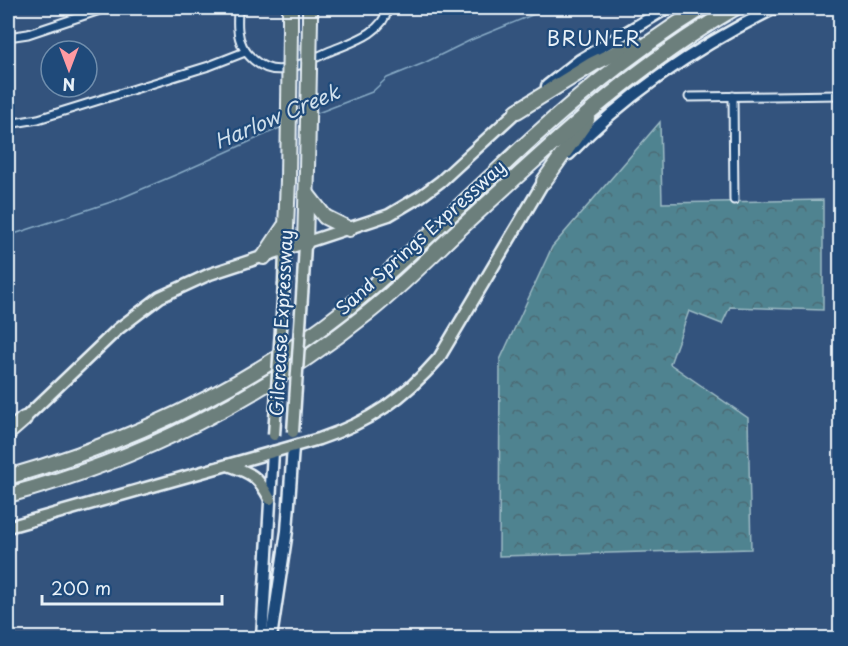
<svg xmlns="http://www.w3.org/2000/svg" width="848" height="646" viewBox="0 0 848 646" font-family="'Playpen Sans',sans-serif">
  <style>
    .forest { fill: url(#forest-crowns); stroke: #9cbac4; stroke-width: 1.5 }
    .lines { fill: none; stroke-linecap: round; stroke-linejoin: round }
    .stream { stroke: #88abc6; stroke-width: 1.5 }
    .minor-casing { stroke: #e8f1f8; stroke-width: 11 }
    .secondary-casing { stroke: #e8f1f8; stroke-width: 15 }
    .primary-casing { stroke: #e8f1f8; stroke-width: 15 }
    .motorway-casing { stroke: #e8f1f8; stroke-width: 18 }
    .minor { stroke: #1f4a7a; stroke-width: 7 }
    .secondary { stroke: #1f4a7a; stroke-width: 10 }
    .primary { stroke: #6c7f7c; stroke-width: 10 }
    .motorway { stroke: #6c7f7c; stroke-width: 14 }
    .primary-bridge-casing { stroke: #e8f1f8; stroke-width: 15; stroke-linecap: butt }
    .motorway-bridge-casing { stroke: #e8f1f8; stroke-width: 18; stroke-linecap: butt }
    .primary-bridge { stroke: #6c7f7c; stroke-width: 10 }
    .motorway-bridge { stroke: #6c7f7c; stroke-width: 14 }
    .labels { text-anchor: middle; stroke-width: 4.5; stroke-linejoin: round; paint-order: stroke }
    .street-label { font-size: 18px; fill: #e8f1f8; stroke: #1f4a7a }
    .neighbourhood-label { font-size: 20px; letter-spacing: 1.5px; fill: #e8f1f8; stroke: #1f4a7a }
    .water-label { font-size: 20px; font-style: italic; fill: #d0e0ec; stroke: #1f4a7a }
  </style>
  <defs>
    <pattern id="forest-crowns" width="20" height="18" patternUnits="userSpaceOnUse" patternTransform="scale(1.5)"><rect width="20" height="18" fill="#508390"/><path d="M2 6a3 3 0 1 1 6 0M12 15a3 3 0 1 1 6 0" fill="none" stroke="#4c6b74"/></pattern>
  </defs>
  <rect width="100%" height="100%" fill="#33537d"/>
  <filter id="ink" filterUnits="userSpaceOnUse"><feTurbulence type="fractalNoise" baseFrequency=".0167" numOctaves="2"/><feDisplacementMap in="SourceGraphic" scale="12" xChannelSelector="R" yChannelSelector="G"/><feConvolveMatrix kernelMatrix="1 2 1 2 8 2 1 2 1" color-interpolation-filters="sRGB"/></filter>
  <g filter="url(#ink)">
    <path class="forest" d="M660 122 662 203 823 200V310L730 307 722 324 689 311 670 364 748 418 751 549 499 556 500 360 552 247Z"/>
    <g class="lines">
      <g class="stream">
        <path d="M315 114 372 92 387 78 424 63 471 40 549 8"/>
        <path d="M8 236 114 201 180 173 282 127"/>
      </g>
      <defs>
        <g id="minor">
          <path d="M238 8C238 15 237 23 238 30 240 53 262 74 286 69 300 66 314 58 328 52 351 42 382 35 388 8"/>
          <path d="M8 37 28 34 106 8"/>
          <path d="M733 96 734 200"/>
          <path d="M689 97 840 95"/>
          <path d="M8 124 38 119 209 66 245 52"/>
        </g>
        <g id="secondary">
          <path d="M547 86 580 60 667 8"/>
          <path d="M569 154C627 93 700 45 775 8"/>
          <path d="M262 638 273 452"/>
          <path d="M271 638 287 531 293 447"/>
        </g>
        <g id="primary">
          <path d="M303 281 305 244"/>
          <path d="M284 284 285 250"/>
          <path d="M24 419 118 329 160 297 210 274 389 215 421 196 441 181 517 111"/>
          <path d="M228 465C251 473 258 476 270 499"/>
          <path d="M8 527 319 439C370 422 404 398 439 358L544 181"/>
        </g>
        <g id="motorway">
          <path d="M310 20V8"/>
          <path d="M290 30V8"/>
          <path d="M517 111 593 64 636 43"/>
          <path d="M544 181 587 120"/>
          <path d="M307 194 325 217 349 229"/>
          <path d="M305 244 307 169"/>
          <path d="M285 250 288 180"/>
          <path d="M264 257 284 227"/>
          <path d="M8 433 24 419"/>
          <path d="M8 477C130 442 246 388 346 309 399 266 447 217 497 171 561 110 626 55 702 8"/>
          <path d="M8 495C140 460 263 397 369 312 399 288 426 261 453 235 545 151 626 71 735 8"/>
        </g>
      </defs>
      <use href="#minor" class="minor-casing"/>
      <use href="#secondary" class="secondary-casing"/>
      <use href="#primary" class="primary-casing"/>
      <use href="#motorway" class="motorway-casing"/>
      <use href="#minor" class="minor"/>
      <use href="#secondary" class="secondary"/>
      <use href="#primary" class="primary"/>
      <use href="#motorway" class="motorway"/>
      <defs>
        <g id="primary-bridge">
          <path d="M293 432 303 281"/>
          <path d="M274 435 284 284"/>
        </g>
        <g id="motorway-bridge">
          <path d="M307 169 310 20"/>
          <path d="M288 180 290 30"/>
        </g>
      </defs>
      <use href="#primary-bridge" class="primary-bridge-casing"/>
      <use href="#motorway-bridge" class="motorway-bridge-casing"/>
      <use href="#primary-bridge" class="primary-bridge"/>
      <use href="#motorway-bridge" class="motorway-bridge"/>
    </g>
  </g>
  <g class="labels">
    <g class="street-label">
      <text transform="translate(421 238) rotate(-42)" y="6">Sand Springs Expressway</text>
      <text transform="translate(282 323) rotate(-87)" y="6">Gilcrease Expressway</text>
    </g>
    <g class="neighbourhood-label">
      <text x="594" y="46">BRUNER</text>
    </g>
    <g class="water-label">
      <text transform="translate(277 117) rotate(-23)" y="7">Harlow Creek</text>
    </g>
  </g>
  <rect width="848" height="646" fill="none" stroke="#1f4a7a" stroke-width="30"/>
  <rect x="15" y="15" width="818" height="616" fill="none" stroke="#e8f1f8" stroke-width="2" filter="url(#ink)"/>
  <g transform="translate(69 69) rotate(180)"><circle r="28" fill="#1f4a7a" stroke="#6f8dac" stroke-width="1.5"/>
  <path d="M0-4.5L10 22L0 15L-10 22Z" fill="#ff9aa2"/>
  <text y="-9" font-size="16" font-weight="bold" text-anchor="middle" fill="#e8f1f8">N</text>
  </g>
  <path d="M42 595v9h180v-9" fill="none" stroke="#e8f1f8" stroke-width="3"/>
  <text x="51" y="595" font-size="18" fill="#e8f1f8" stroke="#1f4a7a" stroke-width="4.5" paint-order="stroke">200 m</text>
</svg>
